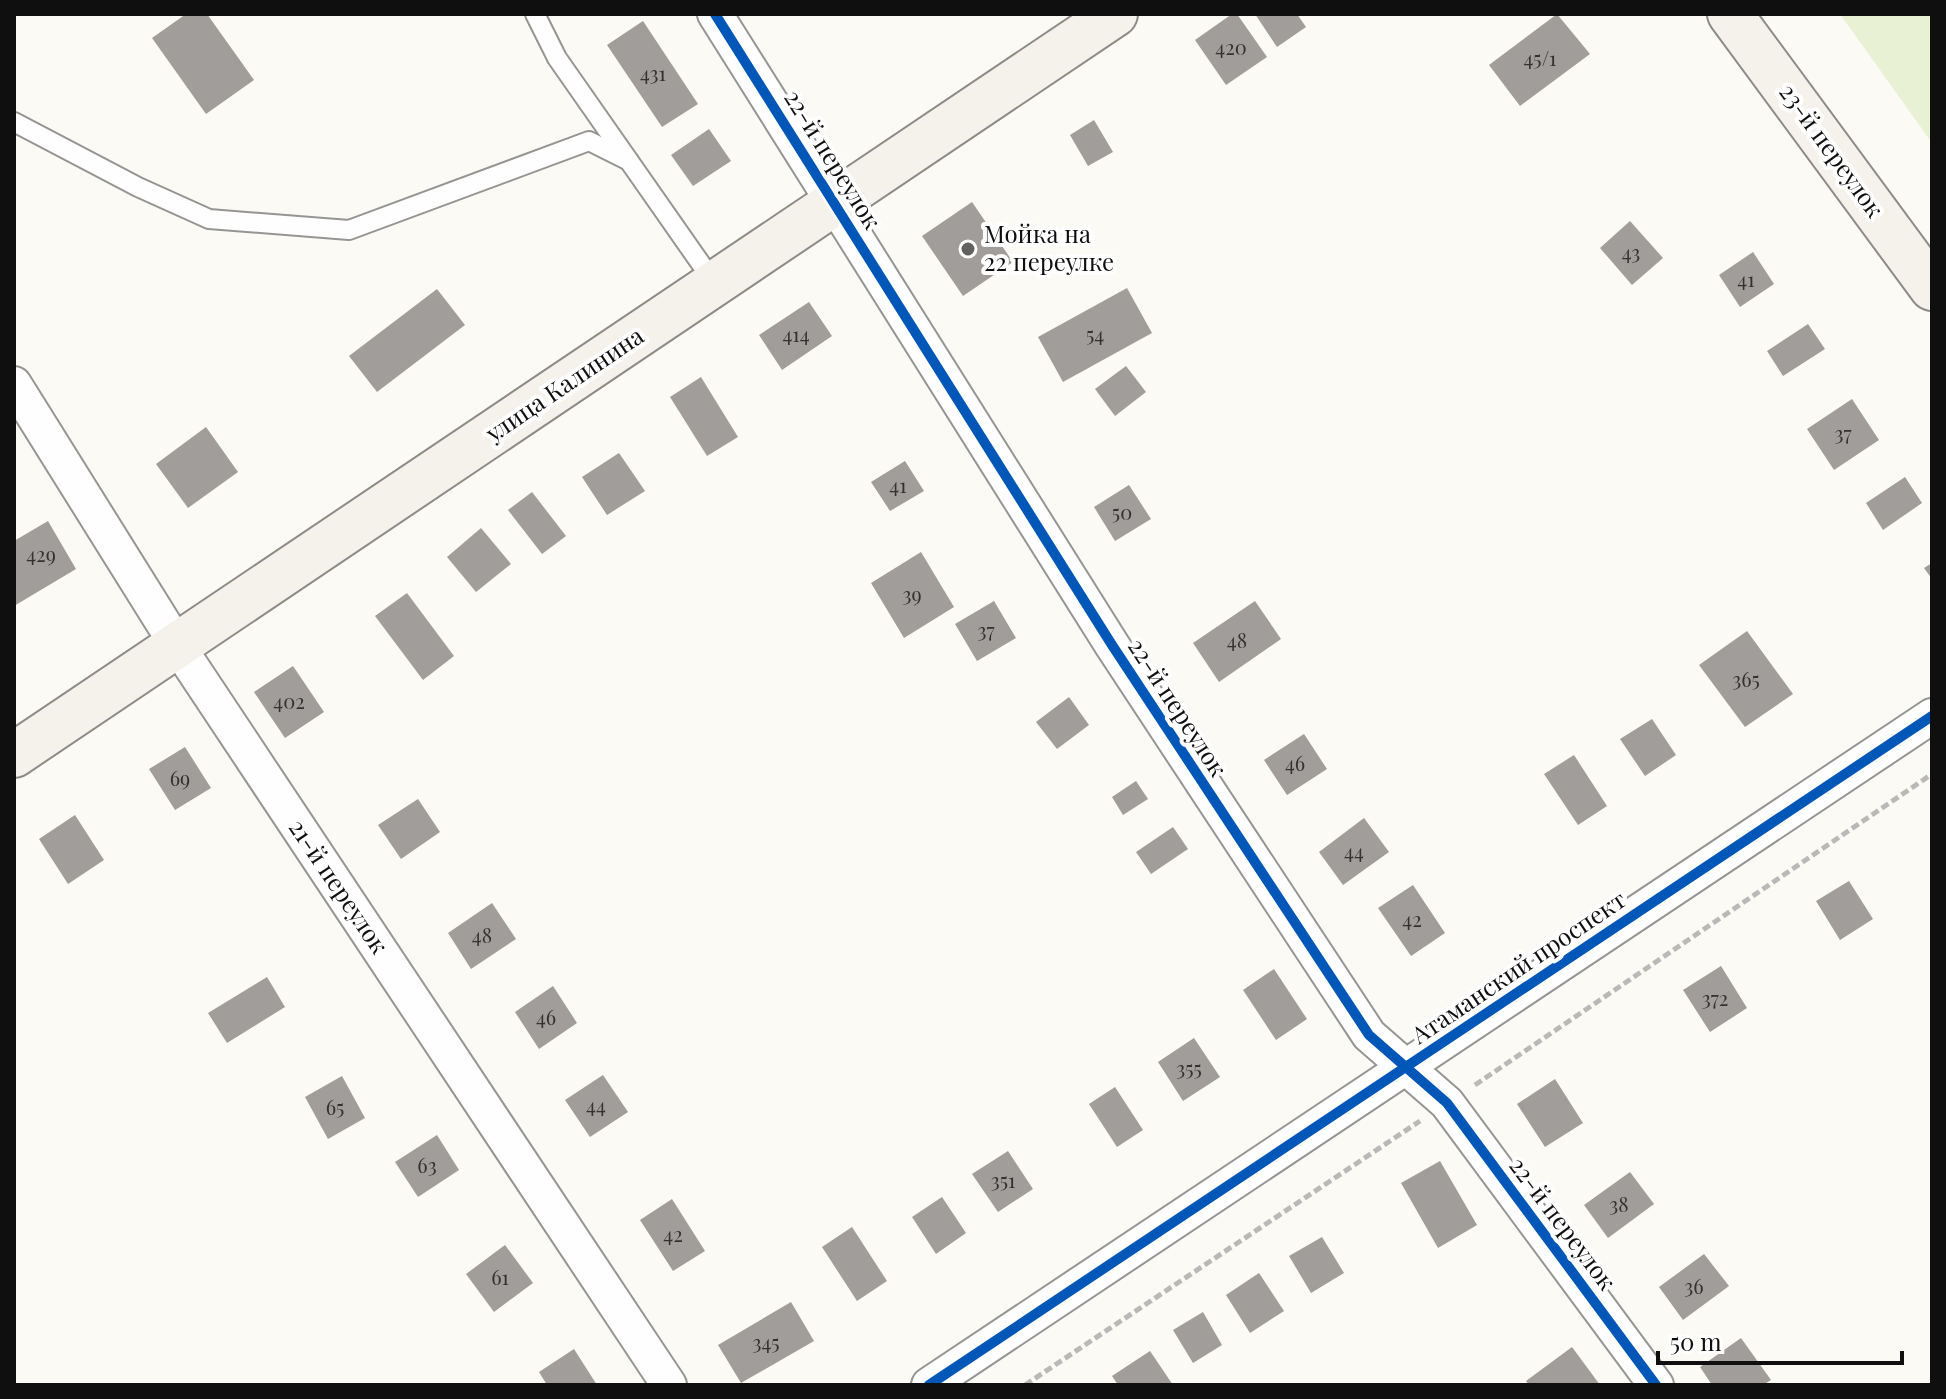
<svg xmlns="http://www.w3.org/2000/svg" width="1946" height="1399" viewBox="0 0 1946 1399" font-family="'Playfair Display',serif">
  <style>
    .green { fill: #e9f1d5 }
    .building { fill: #a09d9a }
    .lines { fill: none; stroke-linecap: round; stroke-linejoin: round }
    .lane-casing { stroke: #969593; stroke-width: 22 }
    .street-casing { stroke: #969593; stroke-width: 38 }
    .secondary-casing { stroke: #8c8b89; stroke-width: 48 }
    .path { stroke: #b9b9b8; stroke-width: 5; stroke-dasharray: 8 4; stroke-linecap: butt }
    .lane { stroke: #fffefe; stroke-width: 18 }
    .street { stroke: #fffefe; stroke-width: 34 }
    .secondary { stroke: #f5f2eb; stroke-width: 44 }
    .cycleway-casing { stroke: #fff; stroke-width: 15 }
    .cycleway { stroke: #0057b8; stroke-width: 10 }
    .poi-dot { fill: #626160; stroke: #fff; stroke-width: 3 }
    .labels { text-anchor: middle; stroke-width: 8; stroke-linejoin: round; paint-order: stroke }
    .number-label { font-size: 20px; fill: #333232 }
    .street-label { font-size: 24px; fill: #0f0f0f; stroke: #fff }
    .poi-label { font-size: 24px; fill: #0f0f0f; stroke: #fff; text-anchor: start }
  </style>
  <rect width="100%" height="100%" fill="#fcfaf5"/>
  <path class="green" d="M1840 14H1932V143Z"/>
  <g class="building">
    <path d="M186 14H207L254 80 206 114 152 38Z"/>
    <path d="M1232 14H1237L1267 57 1226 85 1195 40Z"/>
    <path d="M1255 14H1297L1306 27 1277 47Z"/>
    <path d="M1557 14 1590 54 1520 106 1489 65Z"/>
    <path d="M643 21 698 104 662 127 607 45Z"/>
    <path d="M1094 120 1113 152 1088 166 1070 135Z"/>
    <path d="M709 129 731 161 693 186 671 155Z"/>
    <path d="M972 202 1013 262 963 296 922 236Z"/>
    <path d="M1630 221 1663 258 1632 285 1600 248Z"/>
    <path d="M1753 252 1774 284 1740 307 1719 275Z"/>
    <path d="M1127 288 1152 333 1063 382 1038 337Z"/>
    <path d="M437 289 465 325 377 392 349 356Z"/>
    <path d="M809 302 832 336 782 370 759 335Z"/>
    <path d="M1808 324 1825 349 1783 376 1767 351Z"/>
    <path d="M1126 366 1146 392 1115 416 1095 389Z"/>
    <path d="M701 377 738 437 707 456 670 397Z"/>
    <path d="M1852 399 1879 440 1834 470 1807 429Z"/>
    <path d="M206 427 238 472 188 508 156 464Z"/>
    <path d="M619 453 645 491 607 515 582 477Z"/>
    <path d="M905 461 924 491 890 511 871 482Z"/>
    <path d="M1905 477 1922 503 1883 530 1866 503Z"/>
    <path d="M1129 485 1151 519 1115 541 1094 507Z"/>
    <path d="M532 492 566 536 542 554 508 510Z"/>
    <path d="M48 521 76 569 14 606V541Z"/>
    <path d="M481 528 511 564 476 592 447 557Z"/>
    <path d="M921 552 954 607 904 638 871 583Z"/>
    <path d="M1932 563V579L1924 568Z"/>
    <path d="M407 593 454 656 423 680 375 616Z"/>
    <path d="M994 601 1016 638 977 661 955 624Z"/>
    <path d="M1255 601 1281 639 1219 682 1193 643Z"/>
    <path d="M1747 631 1793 694 1745 727 1699 665Z"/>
    <path d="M293 666 324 712 285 738 254 692Z"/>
    <path d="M1069 697 1089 725 1057 749 1036 722Z"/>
    <path d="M1652 719 1676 755 1645 776 1620 739Z"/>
    <path d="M1304 734 1327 769 1287 795 1264 760Z"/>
    <path d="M185 747 211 788 175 810 149 769Z"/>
    <path d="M1574 755 1607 806 1578 825 1544 774Z"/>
    <path d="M1136 781 1148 799 1123 815 1112 797Z"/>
    <path d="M418 799 440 832 401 859 378 825Z"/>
    <path d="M75 815 104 860 68 884 39 839Z"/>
    <path d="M1364 818 1389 852 1343 885 1319 852Z"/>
    <path d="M1173 827 1188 849 1151 874 1136 852Z"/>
    <path d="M1849 881 1873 919 1840 940 1816 901Z"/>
    <path d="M1413 885 1445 933 1411 956 1378 908Z"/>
    <path d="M492 903 516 939 471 969 448 933Z"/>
    <path d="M1721 966 1747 1008 1710 1032 1683 990Z"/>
    <path d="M1274 969 1307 1019 1276 1040 1243 990Z"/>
    <path d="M267 977 285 1007 227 1043 208 1013Z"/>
    <path d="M553 986 577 1023 539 1049 515 1012Z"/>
    <path d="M1194 1038 1220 1077 1183 1101 1158 1062Z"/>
    <path d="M603 1075 628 1112 590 1137 565 1100Z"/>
    <path d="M342 1076 365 1118 328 1139 305 1097Z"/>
    <path d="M1555 1079 1583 1123 1545 1147 1517 1104Z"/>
    <path d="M1115 1087 1143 1130 1117 1147 1089 1104Z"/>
    <path d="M437 1135 459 1170 418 1197 395 1162Z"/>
    <path d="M1008 1151 1033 1189 998 1212 972 1174Z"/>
    <path d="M1440 1161 1477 1225 1438 1248 1401 1183Z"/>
    <path d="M1630 1172 1654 1204 1608 1238 1584 1205Z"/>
    <path d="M942 1197 966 1233 936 1254 912 1217Z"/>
    <path d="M672 1199 705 1251 673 1271 640 1220Z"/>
    <path d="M852 1227 887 1281 857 1301 822 1247Z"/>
    <path d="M1322 1237 1344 1273 1311 1293 1289 1256Z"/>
    <path d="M505 1245 533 1283 494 1312 466 1274Z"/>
    <path d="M1704 1254 1729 1286 1683 1320 1659 1287Z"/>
    <path d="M1259 1273 1284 1311 1250 1333 1226 1295Z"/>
    <path d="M791 1302 814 1341 741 1383 718 1345Z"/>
    <path d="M1203 1312 1222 1345 1193 1363 1173 1330Z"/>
    <path d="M1741 1338 1771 1380 1763 1385H1712L1700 1367Z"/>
    <path d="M1572 1347 1600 1385H1529L1526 1381Z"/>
    <path d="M574 1349 597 1385H547L539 1372Z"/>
    <path d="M1150 1351 1173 1385H1118L1112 1376Z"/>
  </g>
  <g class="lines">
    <defs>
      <g id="lane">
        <path d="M535 14 557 58 715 284"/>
        <path d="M14 122 138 187 209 219 349 230 589 141 629 161"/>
      </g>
      <g id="street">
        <path d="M715 14 1112 645 1369 1035 1447 1103 1656 1385"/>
        <path d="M14 384 177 645 669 1385"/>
        <path d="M929 1385 1932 716"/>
      </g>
      <g id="secondary">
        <path d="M1730 14 1932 288"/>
        <path d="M14 755 1115 14"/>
      </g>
    </defs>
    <use href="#lane" class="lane-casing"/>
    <use href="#street" class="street-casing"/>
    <use href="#secondary" class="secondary-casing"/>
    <g class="path">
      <path d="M1475 1085 1932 774"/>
      <path d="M1025 1385 1420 1121"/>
    </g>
    <use href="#lane" class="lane"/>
    <use href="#street" class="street"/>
    <use href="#secondary" class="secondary"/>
    <defs>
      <g id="cycleway">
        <path d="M715 14 1112 645 1369 1035 1447 1103 1656 1385"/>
        <path d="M929 1385 1932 716"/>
      </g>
    </defs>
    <use href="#cycleway" class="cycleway-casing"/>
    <use href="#cycleway" class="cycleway"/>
  </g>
  <circle class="poi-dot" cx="968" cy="249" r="8"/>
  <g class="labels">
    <g class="number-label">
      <text x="1231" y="55">420</text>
      <text x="1540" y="66">45/1</text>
      <text x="653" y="81">431</text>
      <text x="1631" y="260">43</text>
      <text x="1746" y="287">41</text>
      <text x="796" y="342">414</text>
      <text x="1095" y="342">54</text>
      <text x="1843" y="441">37</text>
      <text x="898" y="493">41</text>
      <text x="1122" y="520">50</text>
      <text x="41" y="562">429</text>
      <text x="912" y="602">39</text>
      <text x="986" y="638">37</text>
      <text x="1237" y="648">48</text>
      <text x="1746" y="687">365</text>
      <text x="289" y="709">402</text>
      <text x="1295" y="771">46</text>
      <text x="180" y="786">69</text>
      <text x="1354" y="859">44</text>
      <text x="1412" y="927">42</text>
      <text x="482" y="943">48</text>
      <text x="1715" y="1006">372</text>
      <text x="546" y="1025">46</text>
      <text x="1189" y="1076">355</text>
      <text x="596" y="1113">44</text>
      <text x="335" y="1115">65</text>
      <text x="427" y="1173">63</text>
      <text x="1003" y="1188">351</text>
      <text x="1619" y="1212">38</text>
      <text x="673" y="1242">42</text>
      <text x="500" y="1285">61</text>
      <text x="1694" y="1294">36</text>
      <text x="766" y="1350">345</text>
    </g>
    <g class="street-label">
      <text transform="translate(1831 151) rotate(54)" y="8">23-й переулок</text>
      <text transform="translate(832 160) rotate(58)" y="8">22-й переулок</text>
      <text transform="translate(565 385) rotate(-34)" y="8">улица Калинина</text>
      <text transform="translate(1177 708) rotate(57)" y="8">22-й переулок</text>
      <text transform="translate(338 887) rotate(56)" y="8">21-й переулок</text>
      <text transform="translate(1519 968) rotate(-34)" y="8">Атаманский проспект</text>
      <text transform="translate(1562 1224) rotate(53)" y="8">22-й переулок</text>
    </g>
    <g class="poi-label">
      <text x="984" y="243">Мойка на<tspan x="984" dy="28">22 переулке</tspan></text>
    </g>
  </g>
  <rect width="1946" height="1399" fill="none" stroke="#0f0f0f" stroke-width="32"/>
  <path d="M1658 1351v12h244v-12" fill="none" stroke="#0f0f0f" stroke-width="4"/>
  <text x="1670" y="1351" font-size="24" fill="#0f0f0f" stroke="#ffffff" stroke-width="6" paint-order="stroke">50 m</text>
</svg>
